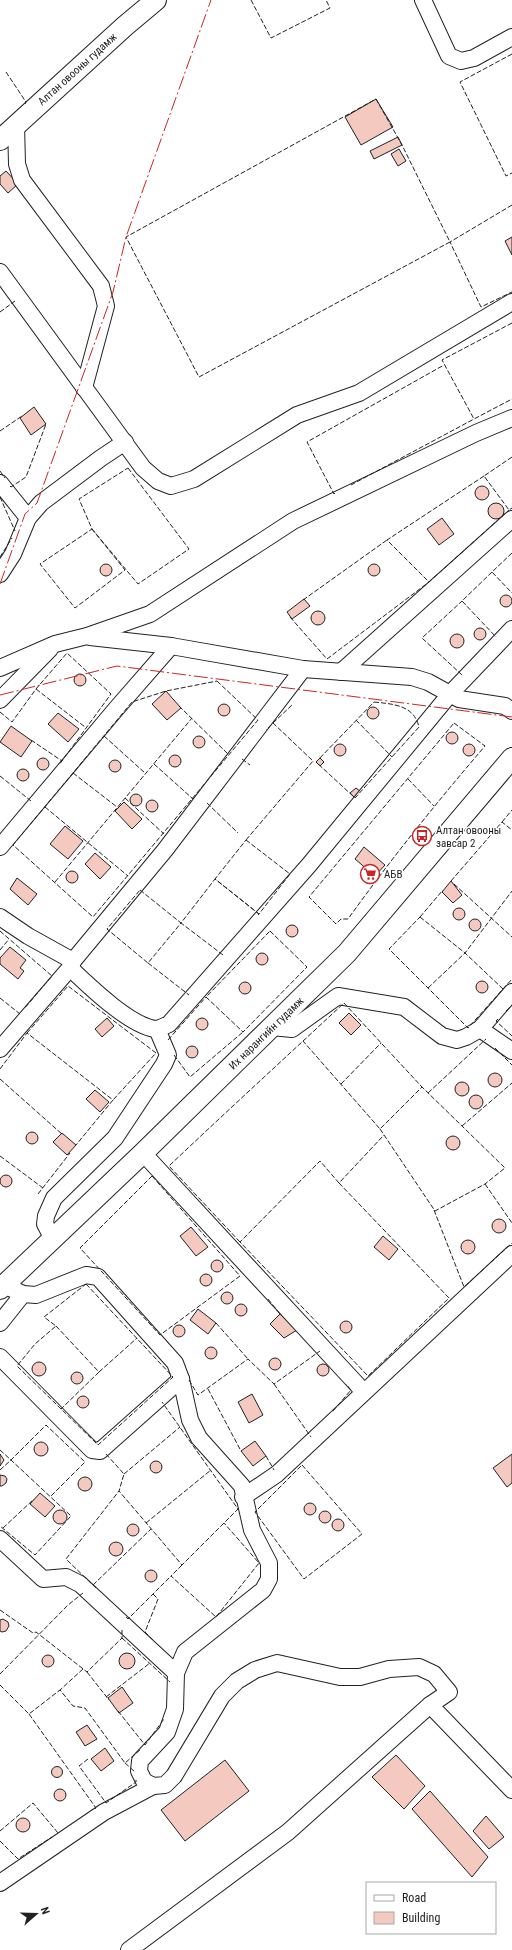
<svg xmlns="http://www.w3.org/2000/svg" width="512" height="1950" viewBox="0 0 512 1950" font-family="'Roboto Condensed',sans-serif">
  <style>
    .building { fill: #f3c9c0; stroke: #222 }
    .lines { fill: none; stroke-linecap: round; stroke-linejoin: round }
    .minor-casing { stroke: #222; stroke-width: 18 }
    .major-casing { stroke: #222; stroke-width: 22 }
    .minor { stroke: #fff; stroke-width: 16 }
    .major { stroke: #fff; stroke-width: 20 }
    .fence { stroke: #222; stroke-width: 1; stroke-dasharray: 5 2; stroke-linecap: butt }
    .power { stroke: #c62828; stroke-width: 1; stroke-dasharray: 14 3 2 3; stroke-linecap: butt }
    .labels { text-anchor: middle; stroke-width: 3; stroke-linejoin: round; paint-order: stroke }
    .street-label { font-size: 11px; fill: #222; stroke: #fff }
    .poi-label { font-size: 11px; fill: #222; stroke: #fff; text-anchor: start }
  </style>
  <rect width="100%" height="100%" fill="#fff"/>
  <g class="building">
    <path d="M376 99 393 127 361 145 345 117Z"/>
    <path d="M398 137 402 145 374 159 370 151Z"/>
    <path d="M399 149 406 161 398 166 391 154Z"/>
    <path d="M6 171 18 184 8 193 0 184V176Z"/>
    <path d="M512 237V255L505 241Z"/>
    <path d="M34 407 46 424 31 435 20 418Z"/>
    <circle cx="482" cy="493" r="7"/>
    <circle cx="496" cy="511" r="8"/>
    <path d="M442 518 454 534 439 545 427 529Z"/>
    <circle cx="374" cy="570" r="6"/>
    <circle cx="106" cy="570" r="6"/>
    <circle cx="506" cy="601" r="6"/>
    <path d="M304 599 310 606 292 619 287 612Z"/>
    <circle cx="318" cy="618" r="7"/>
    <circle cx="480" cy="634" r="6"/>
    <circle cx="457" cy="641" r="7"/>
    <circle cx="80" cy="680" r="6"/>
    <path d="M166 691 181 708 167 720 152 704Z"/>
    <circle cx="224" cy="710" r="6"/>
    <circle cx="373" cy="713" r="6"/>
    <path d="M58 713 79 729 68 742 48 724Z"/>
    <path d="M11 726 32 741 21 757 0 742Z"/>
    <circle cx="452" cy="738" r="6"/>
    <circle cx="199" cy="742" r="6"/>
    <circle cx="340" cy="750" r="6"/>
    <circle cx="469" cy="750" r="6"/>
    <circle cx="175" cy="761" r="6"/>
    <circle cx="43" cy="764" r="6"/>
    <path d="M320 758 324 762 320 766 316 762Z"/>
    <circle cx="115" cy="766" r="6"/>
    <circle cx="23" cy="775" r="6"/>
    <path d="M356 788 361 792 355 798 350 793Z"/>
    <circle cx="136" cy="800" r="6"/>
    <circle cx="152" cy="806" r="6"/>
    <path d="M124 802 142 819 132 829 115 811Z"/>
    <path d="M65 826 83 841 68 859 50 844Z"/>
    <path d="M364 847 385 865 375 876 355 859Z"/>
    <path d="M95 853 111 867 100 879 85 864Z"/>
    <circle cx="72" cy="877" r="6"/>
    <path d="M17 878 37 894 28 905 10 889Z"/>
    <path d="M451 881 462 895 453 903 442 892Z"/>
    <circle cx="459" cy="914" r="6"/>
    <circle cx="475" cy="925" r="6"/>
    <circle cx="292" cy="931" r="6"/>
    <path d="M10 947 26 960 20 968 24 971 18 979 0 964V958Z"/>
    <circle cx="262" cy="959" r="6"/>
    <circle cx="482" cy="987" r="6"/>
    <circle cx="245" cy="988" r="6"/>
    <path d="M349 1013 361 1025 351 1035 339 1023Z"/>
    <circle cx="202" cy="1024" r="6"/>
    <path d="M107 1018 114 1026 102 1037 95 1029Z"/>
    <circle cx="192" cy="1052" r="6"/>
    <circle cx="495" cy="1080" r="7"/>
    <circle cx="462" cy="1089" r="7"/>
    <path d="M95 1090 109 1102 100 1112 86 1099Z"/>
    <circle cx="476" cy="1102" r="7"/>
    <circle cx="32" cy="1138" r="6"/>
    <path d="M62 1133 76 1145 67 1155 53 1142Z"/>
    <circle cx="453" cy="1143" r="7"/>
    <circle cx="6" cy="1181" r="6"/>
    <circle cx="499" cy="1226" r="7"/>
    <path d="M191 1227 208 1247 196 1256 180 1236Z"/>
    <path d="M383 1236 398 1249 389 1260 374 1247Z"/>
    <circle cx="468" cy="1247" r="7"/>
    <circle cx="217" cy="1266" r="6"/>
    <circle cx="206" cy="1280" r="6"/>
    <circle cx="227" cy="1298" r="6"/>
    <circle cx="241" cy="1310" r="6"/>
    <path d="M198 1309 216 1323 208 1334 190 1320Z"/>
    <path d="M280 1314 297 1330 284 1338 270 1324Z"/>
    <circle cx="346" cy="1327" r="6"/>
    <circle cx="179" cy="1331" r="6"/>
    <circle cx="211" cy="1353" r="6"/>
    <circle cx="275" cy="1364" r="6"/>
    <circle cx="39" cy="1369" r="7"/>
    <circle cx="323" cy="1370" r="6"/>
    <circle cx="77" cy="1378" r="6"/>
    <path d="M252 1394 263 1415 249 1423 238 1402Z"/>
    <circle cx="83" cy="1402" r="6"/>
    <path d="M255 1441 266 1456 253 1466 241 1451Z"/>
    <circle cx="41" cy="1449" r="7"/>
    <path d="M0 1454 4 1460 0 1466Z"/>
    <path d="M512 1454V1483L507 1487 493 1468Z"/>
    <circle cx="156" cy="1467" r="6"/>
    <path d="M0 1475 5 1476 7 1479 6 1483 2 1486H0Z"/>
    <circle cx="85" cy="1484" r="7"/>
    <path d="M40 1493 55 1506 45 1517 30 1504Z"/>
    <circle cx="310" cy="1509" r="6"/>
    <circle cx="60" cy="1517" r="7"/>
    <circle cx="325" cy="1517" r="6"/>
    <circle cx="338" cy="1525" r="6"/>
    <circle cx="133" cy="1530" r="6"/>
    <circle cx="116" cy="1549" r="7"/>
    <circle cx="151" cy="1576" r="6"/>
    <path d="M3 1619 8 1622 9 1626 6 1631 2 1632 0 1631V1620Z"/>
    <circle cx="127" cy="1661" r="8"/>
    <circle cx="48" cy="1661" r="6"/>
    <path d="M122 1687 133 1703 119 1713 108 1698Z"/>
    <path d="M87 1725 97 1739 85 1746 76 1732Z"/>
    <path d="M105 1748 114 1761 101 1771 91 1759Z"/>
    <path d="M396 1755 425 1786 404 1809 372 1777Z"/>
    <path d="M225 1760 249 1791 185 1841 161 1810Z"/>
    <circle cx="57" cy="1772" r="5.5"/>
    <circle cx="60" cy="1795" r="6"/>
    <path d="M430 1791 488 1857 472 1877 412 1809Z"/>
    <path d="M486 1816 504 1837 489 1849 473 1831Z"/>
    <circle cx="23" cy="1825" r="7"/>
  </g>
  <g class="lines">
    <defs>
      <g id="minor">
        <path d="M423 0 449 56 461 61 474 58 512 37"/>
        <path d="M16 124 17 164 22 180 101 286 106 306 84 388"/>
        <path d="M0 272 143 468 158 481 171 486 194 479 297 415 359 393 512 302"/>
        <path d="M0 483 28 518"/>
        <path d="M0 574 13 554 28 518 41 503 101 458 125 442"/>
        <path d="M90 637 171 646 303 669 412 677 428 682 459 699 505 706 512 711"/>
        <path d="M0 668 55 644 87 636 150 614 293 521 476 433 512 418"/>
        <path d="M341 672 512 519"/>
        <path d="M0 700 50 649"/>
        <path d="M0 847 116 709 171 646"/>
        <path d="M0 917 28 936 73 961 70 968 0 1049"/>
        <path d="M73 961 165 850 303 669"/>
        <path d="M70 968C89 986 129 1025 155 1029 159 1029 165 1026 169 1024L309 865 450 694 512 629"/>
        <path d="M272 1027 292 1029 338 996 404 1007 442 1036 457 1040 466 1037 480 1029 512 992"/>
        <path d="M480 1029 512 1051"/>
        <path d="M143 1153 364 1392"/>
        <path d="M53 1239 45 1224 46 1216 54 1198 115 1138 164 1064 168 1055 157 1029"/>
        <path d="M4 1285 23 1294 36 1295 86 1275 98 1277 175 1363 181 1379 190 1420 199 1438 242 1486 252 1530 269 1563V1579L263 1590 185 1652 176 1673 175 1709 167 1732 140 1761 139 1771 144 1781 153 1786 165 1785 174 1776 222 1696 237 1681 255 1670 277 1663 340 1677H360L389 1669 419 1667 434 1674 449 1692 430 1705 288 1832 129 1950"/>
        <path d="M0 1323 23 1294"/>
        <path d="M0 1357 92 1450 100 1451 181 1379"/>
        <path d="M243 1497 277 1474 512 1254"/>
        <path d="M0 1539 43 1579 66 1577 80 1584 176 1673"/>
        <path d="M430 1705 512 1790"/>
        <path d="M0 1883 104 1812 153 1786"/>
      </g>
      <g id="major">
        <path d="M0 140 125 26 156 0"/>
        <path d="M0 1289 143 1153 347 953 512 758"/>
      </g>
    </defs>
    <use href="#minor" class="minor-casing"/>
    <use href="#major" class="major-casing"/>
    <use href="#minor" class="minor"/>
    <use href="#major" class="major"/>
    <g class="fence">
      <path d="M251 0 271 38 330 8 326 0"/>
      <path d="M512 54 460 82 506 176 512 173"/>
      <path d="M6 72 26 102 25 104"/>
      <path d="M376 99 402 145 450 242 199 377 126 237Z"/>
      <path d="M512 205 450 242 481 307 512 292"/>
      <path d="M0 312 15 301"/>
      <path d="M512 323 442 360 474 419 512 399"/>
      <path d="M0 431 22 416"/>
      <path d="M512 457 484 476 509 510 512 508"/>
      <path d="M128 468 189 549 138 584 92 529 79 499Z"/>
      <path d="M0 471 5 478"/>
      <path d="M484 476 387 540 429 582 509 510"/>
      <path d="M351 485 474 419"/>
      <path d="M10 486 11 487 26 477 46 424 45 423"/>
      <path d="M335 493 334 494 307 442 444 365"/>
      <path d="M0 497 15 531"/>
      <path d="M92 529 125 570 75 608 40 564Z"/>
      <path d="M512 553 492 572 512 593"/>
      <path d="M0 557 12 538"/>
      <path d="M492 572 462 601 496 637"/>
      <path d="M303 600 387 540"/>
      <path d="M290 617 327 659 429 582"/>
      <path d="M462 675 422 638 462 601"/>
      <path d="M217 681 258 720 93 917 13 845 132 702 166 691Z"/>
      <path d="M36 689 85 727"/>
      <path d="M374 702C393 704 414 705 419 727L355 798 316 762Z"/>
      <path d="M179 706 229 755"/>
      <path d="M0 712 12 722 36 689 67 653 111 694 59 765"/>
      <path d="M356 720 392 757"/>
      <path d="M273 723 292 705"/>
      <path d="M454 723 485 746C437 802 391 859 348 919H341L336 924 309 897Z"/>
      <path d="M104 736 145 773"/>
      <path d="M31 740 62 761"/>
      <path d="M242 759 250 765"/>
      <path d="M154 764 193 799"/>
      <path d="M73 773 117 807"/>
      <path d="M0 776 31 801"/>
      <path d="M408 779 434 806"/>
      <path d="M125 798 164 834"/>
      <path d="M207 803 238 833"/>
      <path d="M45 807 128 876"/>
      <path d="M502 822 512 810"/>
      <path d="M246 840 313 761 273 723 266 730"/>
      <path d="M246 840 290 874 259 914 215 879Z"/>
      <path d="M451 881 502 822 512 830"/>
      <path d="M55 882 192 718"/>
      <path d="M454 884 512 937"/>
      <path d="M140 890 181 923 148 963 107 929Z"/>
      <path d="M420 917 465 953 503 989 468 1028 389 949Z"/>
      <path d="M420 917 443 890"/>
      <path d="M0 931 52 976 24 1009"/>
      <path d="M270 931 307 967 243 1032 206 997Z"/>
      <path d="M0 950 9 939"/>
      <path d="M223 955 181 923 215 879 259 914 258 915"/>
      <path d="M148 963 189 995"/>
      <path d="M428 988 465 953 512 891"/>
      <path d="M503 989 512 979"/>
      <path d="M0 998 20 1014"/>
      <path d="M506 1011 512 1005"/>
      <path d="M498 1019 496 1021 512 1036"/>
      <path d="M27 1033 68 986 156 1053 113 1100"/>
      <path d="M168 1040 206 997"/>
      <path d="M495 1048 512 1065"/>
      <path d="M174 1055 190 1077 243 1032"/>
      <path d="M0 1069 27 1033 113 1100 76 1145"/>
      <path d="M0 1079 63 1135"/>
      <path d="M341 1084 381 1043"/>
      <path d="M428 1093 486 1039"/>
      <path d="M462 1126 512 1083"/>
      <path d="M380 1129 435 1211 485 1184 505 1168 422 1087"/>
      <path d="M0 1156 43 1188"/>
      <path d="M152 1176 240 1276 160 1335 80 1248Z"/>
      <path d="M339 1183 449 1298 368 1376 240 1242 320 1161 339 1183 384 1135"/>
      <path d="M485 1184 512 1223"/>
      <path d="M38 1194 70 1153"/>
      <path d="M434 1210 464 1287 512 1243"/>
      <path d="M240 1242 169 1166C227 1111 286 1057 344 1003L422 1087 380 1129 303 1041"/>
      <path d="M86 1284 173 1377 98 1445 17 1366 35 1344 56 1326 44 1317Z"/>
      <path d="M268 1299 280 1314"/>
      <path d="M216 1323 248 1359"/>
      <path d="M56 1326 99 1372 61 1409"/>
      <path d="M99 1372 137 1338"/>
      <path d="M189 1380 198 1395 248 1359 274 1384 320 1351"/>
      <path d="M274 1384 311 1437"/>
      <path d="M208 1389 241 1451"/>
      <path d="M333 1411 351 1390 346 1384"/>
      <path d="M0 1450 11 1460 46 1425 85 1462 51 1496"/>
      <path d="M106 1454 124 1474 119 1491 182 1565 238 1509 162 1402"/>
      <path d="M266 1456 274 1470"/>
      <path d="M302 1465 362 1534 304 1579 255 1512Z"/>
      <path d="M0 1470 11 1460 71 1516 35 1555 0 1526"/>
      <path d="M124 1474 180 1427"/>
      <path d="M146 1523 211 1470"/>
      <path d="M3 1528 34 1499"/>
      <path d="M182 1565 171 1576 216 1617 259 1563 224 1523"/>
      <path d="M93 1585 151 1529"/>
      <path d="M96 1588 66 1559 119 1491"/>
      <path d="M153 1594 158 1599 145 1632 155 1642"/>
      <path d="M0 1610 33 1633 36 1632 87 1672 122 1638V1630"/>
      <path d="M126 1617 128 1619 171 1576"/>
      <path d="M122 1638 170 1682"/>
      <path d="M83 1669 60 1690 73 1706 85 1708 125 1763 141 1749"/>
      <path d="M87 1672 109 1700"/>
      <path d="M0 1674 68 1605 83 1593"/>
      <path d="M0 1685 29 1714 60 1690"/>
      <path d="M106 1697 150 1663"/>
      <path d="M118 1711 145 1745 164 1719"/>
      <path d="M29 1714 96 1808 93 1810"/>
      <path d="M88 1759 79 1766 106 1803 136 1782V1778"/>
      <path d="M125 1763 134 1771"/>
      <path d="M0 1831 33 1803 58 1833"/>
      <path d="M0 1841 18 1859 52 1837"/>
    </g>
    <g class="power">
      <path d="M0 584 25 514 37 503 113 292 126 237 211 0"/>
      <path d="M0 695 117 666 512 717"/>
    </g>
  </g>
  <defs>
    <symbol id="bus-ring" viewBox="-11 -11 22 22"><circle r="9.5" fill="#fff" stroke="#c62828" stroke-width="1.5"/><path d="M-5-6H5V4H4V6H2V4H-2V6H-4V4H-5ZM-3.5-4V0h7V-4ZM-3.5 1.2v1.5H-2V1.2ZM2 1.2v1.5H3.5V1.2Z" fill="#c62828"/></symbol>
    <symbol id="supermarket-ring" viewBox="-11 -11 22 22"><circle r="9.5" fill="#fff" stroke="#c62828" stroke-width="1.5"/><path d="M-6-5.5h2.5l.6 2H6L4.5 2H-2.5L-4.4-4H-6ZM-1.5 3.2a1.3 1.3 0 1 0 .1 0ZM3 3.2a1.3 1.3 0 1 0 .1 0Z" fill="#c62828"/></symbol>
  </defs>
  <g fill-rule="evenodd">
    <use href="#bus-ring" x="411" y="825" width="22" height="22"/>
    <use href="#supermarket-ring" x="359" y="863" width="22" height="22"/>
  </g>
  <g class="labels">
    <g class="street-label">
      <text transform="translate(77 69) rotate(-42)" y="4">Алтан овооны гудамж</text>
      <text transform="translate(266 1033) rotate(-44)" y="4">Их нарангийн гудамж</text>
    </g>
    <g class="poi-label">
      <text x="436" y="834">Алтан овооны<tspan x="436" dy="13">завсар 2</tspan></text>
      <text x="384" y="878">АБВ</text>
    </g>
  </g>
  <rect x="366" y="1882" width="130" height="52" fill="#ffffff" stroke="#a7a7a7"/>
  <rect x="374" y="1895" width="20" height="6" fill="#ffffff" stroke="#a7a7a7"/>
  <text x="402" y="1902" font-size="12" fill="#222222">Road</text>
  <rect x="374" y="1912" width="20" height="12" fill="#f3c9c0" stroke="#a7a7a7"/>
  <text x="402" y="1922" font-size="12" fill="#222222">Building</text>
  <g transform="translate(36 1914) rotate(70)" stroke="#ffffff" stroke-width="3" paint-order="stroke">
  <path d="M0-3L7 15L0 10L-7 15Z" fill="#222222"/>
  <text y="-6" font-size="11" font-weight="bold" text-anchor="middle" fill="#222222">N</text>
  </g>
</svg>
